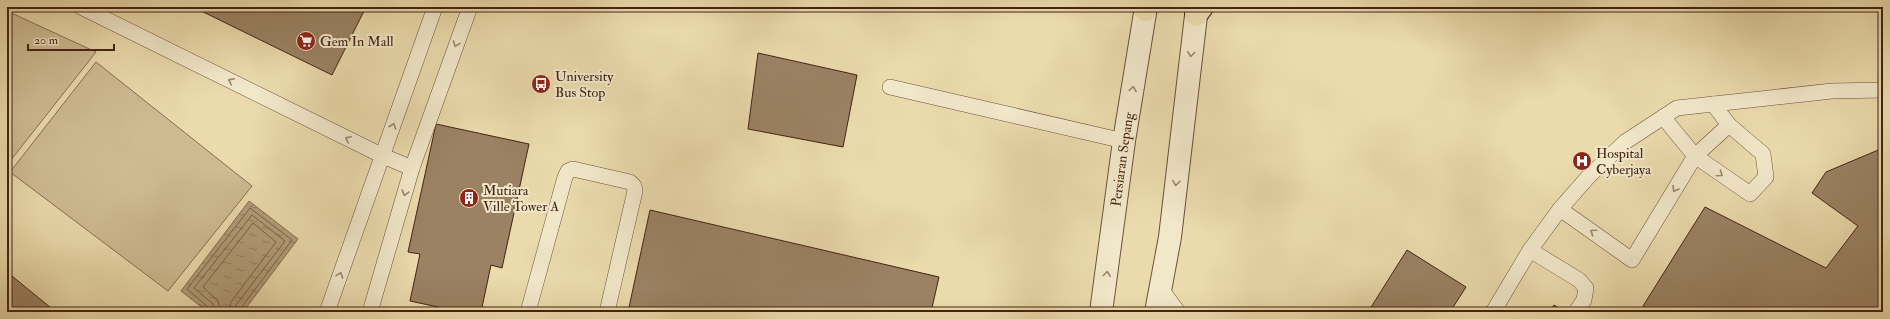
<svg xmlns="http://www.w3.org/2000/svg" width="1890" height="319" viewBox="0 0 1890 319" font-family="'IM FELL Double Pica',serif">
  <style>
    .pitch { fill: #cebb92; stroke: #886f53 }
    .water { fill: url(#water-ripples); stroke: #856c50 }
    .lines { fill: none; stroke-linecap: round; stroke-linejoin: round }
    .shore { stroke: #7a6046; stroke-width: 1 }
    .building { fill: #9a8263; stroke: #432314 }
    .service-casing { stroke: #6d513a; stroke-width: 16 }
    .tertiary-casing { stroke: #6d513a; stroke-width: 24 }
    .primary-casing { stroke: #432314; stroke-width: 24 }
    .service { stroke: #f1e7c9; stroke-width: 15 }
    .tertiary { stroke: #f1e7c9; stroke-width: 22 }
    .primary { stroke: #eadaac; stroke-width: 22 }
    .oneway { stroke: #9a856e }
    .labels { text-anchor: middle; stroke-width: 4; stroke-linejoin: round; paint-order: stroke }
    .poi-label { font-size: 14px; fill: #432314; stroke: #f1e7c9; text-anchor: start }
    .street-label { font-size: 14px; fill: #432314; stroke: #f1e7c9 }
  </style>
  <defs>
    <pattern id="water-ripples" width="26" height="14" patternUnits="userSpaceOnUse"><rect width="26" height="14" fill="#b19c78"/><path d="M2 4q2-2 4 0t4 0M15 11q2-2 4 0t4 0" fill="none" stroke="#927f61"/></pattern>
  </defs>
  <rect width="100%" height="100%" fill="#eadaac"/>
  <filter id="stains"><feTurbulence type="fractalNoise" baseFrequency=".005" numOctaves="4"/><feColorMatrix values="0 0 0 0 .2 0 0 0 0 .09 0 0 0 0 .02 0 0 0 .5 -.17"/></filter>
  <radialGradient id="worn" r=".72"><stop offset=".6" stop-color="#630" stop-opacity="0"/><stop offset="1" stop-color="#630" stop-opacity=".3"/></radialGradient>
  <g class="pitch">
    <path d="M7 11 96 52 7 165Z"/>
    <path d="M96 62 252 186 168 291 10 172Z"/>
  </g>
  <path class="water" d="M249 201 298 239 243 312H208L181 291Z"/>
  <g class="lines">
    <g class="shore">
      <path d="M210 312 209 308 187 289 250 208 292 240 241 308 240 312"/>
      <path d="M215 312 213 304 194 288 252 215 285 241 236 305 235 312"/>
      <path d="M221 312 218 301 203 287 253 223 276 242 231 302 229 312"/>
    </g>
  </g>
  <g class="building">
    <path d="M193 7H366L332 75Z"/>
    <path d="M758 53 857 75 843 147 748 129Z"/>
    <path d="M436 124 529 144 502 268 491 265 481 312H461L410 301 420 254 408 252Z"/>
    <path d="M1883 148V312H1653L1643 306 1705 207 1826 268 1858 226 1812 193 1826 172Z"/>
    <path d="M650 210 939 277 931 312H628Z"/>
    <path d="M1407 250 1466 287 1450 312H1368Z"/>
    <path d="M7 272 56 312H7Z"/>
    <path d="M1554 305 1565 312H1550Z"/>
  </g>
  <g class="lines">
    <defs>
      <g id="service">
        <path d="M81 7 383 156 412 168"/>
        <path d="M890 87 1124 141"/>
        <path d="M1663 117 1695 156 1750 194 1766 177 1763 154 1729 125 1713 104"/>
        <path d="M1560 209 1632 260 1695 156 1729 125"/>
        <path d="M1530 250 1579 280 1586 288 1584 300 1576 312"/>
        <path d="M1161 289 1178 312"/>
        <path d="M327 312 435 7"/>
        <path d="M370 312 412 168 470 7"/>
        <path d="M528 312 565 177 568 171 573 169 630 182 634 186 635 191 607 312"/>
        <path d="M1493 312 1530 250 1560 209 1589 176 1625 142 1677 108 1832 91 1883 90"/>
      </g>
      <g id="tertiary">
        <path id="s1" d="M1101 312 1124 141 1146 7"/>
        <path d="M1156 312 1170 237 1197 7"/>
      </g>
      <g id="primary">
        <path d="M1145 7V10"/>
        <path d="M1196 15 1202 7"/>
      </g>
    </defs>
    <use href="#service" class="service-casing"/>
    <use href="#tertiary" class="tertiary-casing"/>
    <use href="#primary" class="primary-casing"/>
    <use href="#service" class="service"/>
    <use href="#tertiary" class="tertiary"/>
    <use href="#primary" class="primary"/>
  </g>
  <defs><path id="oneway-chevron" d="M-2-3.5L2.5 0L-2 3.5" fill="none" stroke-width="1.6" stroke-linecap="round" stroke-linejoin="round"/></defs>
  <g class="oneway">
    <use href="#oneway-chevron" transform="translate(456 44) rotate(110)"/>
    <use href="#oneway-chevron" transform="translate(1191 54) rotate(97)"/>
    <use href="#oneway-chevron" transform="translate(231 81) rotate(-154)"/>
    <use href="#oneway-chevron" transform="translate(1133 89) rotate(-81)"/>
    <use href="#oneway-chevron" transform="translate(393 126) rotate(-71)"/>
    <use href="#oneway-chevron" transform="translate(348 139) rotate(-154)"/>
    <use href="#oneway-chevron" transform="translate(1720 174) rotate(35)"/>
    <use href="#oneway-chevron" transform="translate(1176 183) rotate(97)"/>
    <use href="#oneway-chevron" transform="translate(1675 189) rotate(121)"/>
    <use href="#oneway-chevron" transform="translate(405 193) rotate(106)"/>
    <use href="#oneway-chevron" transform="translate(1593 232) rotate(-145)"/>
    <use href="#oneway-chevron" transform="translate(1107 274) rotate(-83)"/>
    <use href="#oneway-chevron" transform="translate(340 275) rotate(-70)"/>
  </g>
  <defs>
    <symbol id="supermarket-disc" viewBox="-11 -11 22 22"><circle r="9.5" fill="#8f2418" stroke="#f1e7c9"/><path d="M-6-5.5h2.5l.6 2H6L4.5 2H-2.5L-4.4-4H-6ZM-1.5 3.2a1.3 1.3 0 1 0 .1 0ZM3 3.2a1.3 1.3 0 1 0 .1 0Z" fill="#fff"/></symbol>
    <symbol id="bus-disc" viewBox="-11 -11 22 22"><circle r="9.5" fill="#8f2418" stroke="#f1e7c9"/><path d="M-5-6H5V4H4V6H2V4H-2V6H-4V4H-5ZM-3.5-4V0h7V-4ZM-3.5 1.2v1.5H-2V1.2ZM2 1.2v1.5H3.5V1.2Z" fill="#fff"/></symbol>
    <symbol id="hospital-disc" viewBox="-11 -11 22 22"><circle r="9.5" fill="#8f2418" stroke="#f1e7c9"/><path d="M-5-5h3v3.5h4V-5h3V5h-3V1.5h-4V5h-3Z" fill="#fff"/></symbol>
    <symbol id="building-disc" viewBox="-11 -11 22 22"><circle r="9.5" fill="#8f2418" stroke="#f1e7c9"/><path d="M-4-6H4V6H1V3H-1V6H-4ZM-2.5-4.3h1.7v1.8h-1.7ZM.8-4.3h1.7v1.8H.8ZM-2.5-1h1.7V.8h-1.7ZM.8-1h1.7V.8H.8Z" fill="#fff"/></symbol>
  </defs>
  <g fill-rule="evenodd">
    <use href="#supermarket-disc" x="295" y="30" width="22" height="22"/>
    <use href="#bus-disc" x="530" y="73" width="22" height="22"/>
    <use href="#hospital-disc" x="1571" y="150" width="22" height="22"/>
    <use href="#building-disc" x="458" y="187" width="22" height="22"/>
  </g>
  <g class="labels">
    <g class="poi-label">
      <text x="320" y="46">Gem In Mall</text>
      <text x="555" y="81">University<tspan x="555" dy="16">Bus Stop</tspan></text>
      <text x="1596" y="158">Hospital<tspan x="1596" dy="16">Cyberjaya</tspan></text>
      <text x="483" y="195">Mutiara<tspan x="483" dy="16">Ville Tower A</tspan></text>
    </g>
    <g class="street-label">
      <text dy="5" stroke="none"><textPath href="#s1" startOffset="154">Persiaran Sepang</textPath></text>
    </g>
  </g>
  <rect width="1890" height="319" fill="none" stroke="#eadaac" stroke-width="24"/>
  <rect x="8" y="8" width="1874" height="303" fill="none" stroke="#432314" stroke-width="2"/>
  <rect x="12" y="12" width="1866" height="295" fill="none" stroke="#432314"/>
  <path d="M28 44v6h86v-6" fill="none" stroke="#432314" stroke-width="2"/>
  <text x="34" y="44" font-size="12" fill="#432314" stroke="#f1e7c9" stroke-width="3" paint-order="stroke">20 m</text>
  <rect width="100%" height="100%" filter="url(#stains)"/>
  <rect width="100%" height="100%" fill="url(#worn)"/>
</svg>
